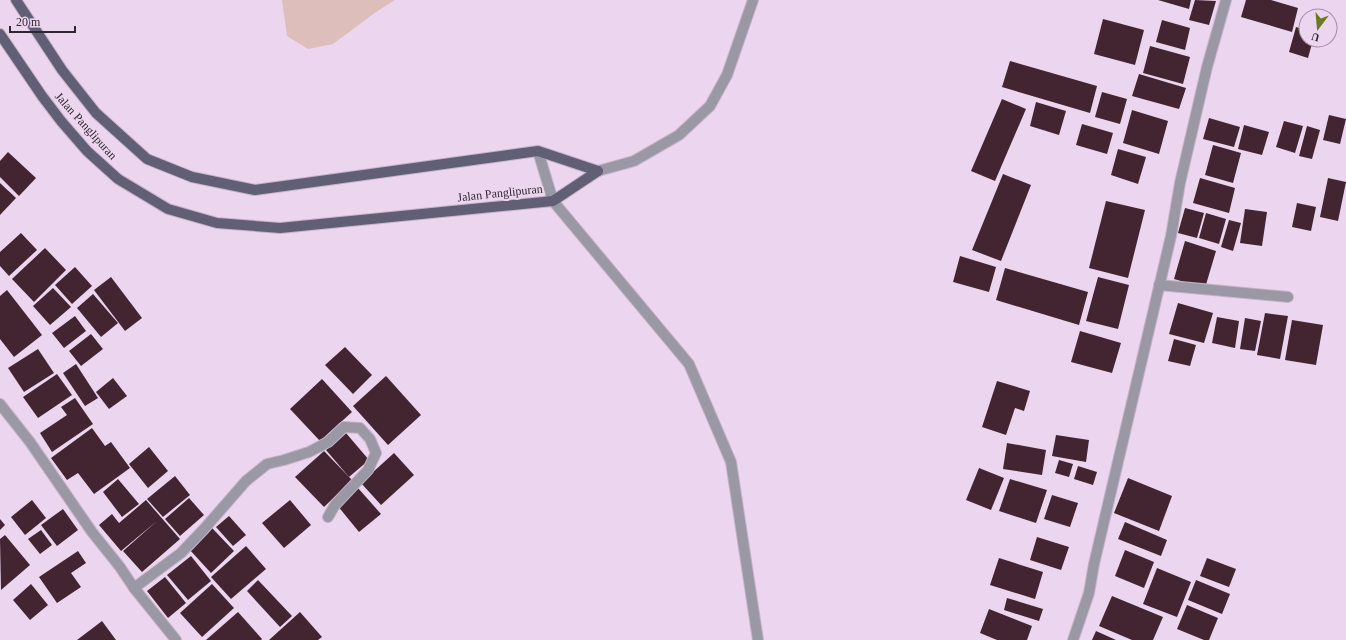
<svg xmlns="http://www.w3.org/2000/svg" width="1346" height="640" viewBox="0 0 1346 640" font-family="Georgia,serif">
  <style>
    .green { fill: #debebb }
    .building { fill: #432532 }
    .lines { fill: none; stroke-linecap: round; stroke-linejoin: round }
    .minor-casing { stroke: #c6b3c9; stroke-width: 12 }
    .major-casing { stroke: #c6b3c9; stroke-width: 12 }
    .minor { stroke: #9a98a5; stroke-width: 10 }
    .major { stroke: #615f75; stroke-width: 10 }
    .labels { text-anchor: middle; stroke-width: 4; stroke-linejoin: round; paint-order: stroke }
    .street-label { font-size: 12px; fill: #2f2730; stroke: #ecd6ef }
  </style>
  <rect width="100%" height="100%" fill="#ecd6ef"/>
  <path class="green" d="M282 0H395L376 12 333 44 308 49 287 36Z"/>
  <g class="building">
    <path d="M1158 0H1191L1189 9Z"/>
    <path d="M1195 0 1216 1 1209 25 1189 20Z"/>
    <path d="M1246 0H1271L1298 8 1292 32 1241 17Z"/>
    <path d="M1103 19 1144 30 1135 65 1094 54Z"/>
    <path d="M1162 20 1190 28 1185 50 1156 42Z"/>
    <path d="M1296 27 1306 30V40H1313L1308 58 1289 52Z"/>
    <path d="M1150 46 1190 57 1183 84 1143 73Z"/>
    <path d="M1010 61 1097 86 1090 113 1002 87Z"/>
    <path d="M1139 74 1186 88 1179 109 1132 96Z"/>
    <path d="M1102 92 1127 99 1120 124 1095 117Z"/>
    <path d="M1002 99 1026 109 995 181 971 171Z"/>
    <path d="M1036 102 1066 111 1059 135 1030 126Z"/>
    <path d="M1132 110 1168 121 1159 154 1123 143Z"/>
    <path d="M1329 115 1346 119 1340 144 1323 140Z"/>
    <path d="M1209 118 1240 127 1234 147 1203 139Z"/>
    <path d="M1284 121 1303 126 1295 153 1276 147Z"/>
    <path d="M1082 124 1113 133 1107 154 1076 145Z"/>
    <path d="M1244 125 1269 132 1262 155 1238 149Z"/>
    <path d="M1307 126 1320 130 1312 159 1299 156Z"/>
    <path d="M1213 145 1241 153 1233 183 1205 175Z"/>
    <path d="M1118 149 1146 157 1138 184 1111 175Z"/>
    <path d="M8 152 36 178 19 196 0 177V161Z"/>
    <path d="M1003 174 1031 185 1001 261 972 250Z"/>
    <path d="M1200 178 1235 188 1229 213 1193 203Z"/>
    <path d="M1328 178 1346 182 1338 221 1320 217Z"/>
    <path d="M0 183 16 198 0 215Z"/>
    <path d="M1106 201 1145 210 1128 278 1089 268Z"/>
    <path d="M1297 203 1316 207 1311 231 1292 227Z"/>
    <path d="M1185 208 1204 213 1197 238 1178 233Z"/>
    <path d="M1245 209 1267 212 1262 246 1240 243Z"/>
    <path d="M1206 213 1226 219 1219 244 1199 238Z"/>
    <path d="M1229 220 1241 223 1233 251 1221 247Z"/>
    <path d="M21 233 37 250 9 276 0 266V252Z"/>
    <path d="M1185 241 1216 251 1205 288 1174 279Z"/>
    <path d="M45 248 66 270 34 302 12 279Z"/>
    <path d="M960 256 996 267 989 292 953 282Z"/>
    <path d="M75 267 92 286 72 304 55 285Z"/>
    <path d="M1005 268 1088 292 1079 325 996 300Z"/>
    <path d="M111 277 142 318 125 331 94 290Z"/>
    <path d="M1098 277 1129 285 1118 329 1086 321Z"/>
    <path d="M53 288 71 307 50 325 33 306Z"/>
    <path d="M7 290 42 335 14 357 0 339V296Z"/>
    <path d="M93 294 118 323 101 337 77 308Z"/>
    <path d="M1178 303 1213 313 1204 343 1169 334Z"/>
    <path d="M1265 313 1288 316 1280 359 1257 355Z"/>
    <path d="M75 316 86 331 64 348 52 333Z"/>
    <path d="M1217 317 1239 321 1235 348 1212 343Z"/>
    <path d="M1245 318 1261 321 1255 351 1240 349Z"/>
    <path d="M1292 320 1323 325 1316 365 1285 360Z"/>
    <path d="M1080 331 1121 343 1112 373 1071 362Z"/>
    <path d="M91 334 103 349 81 366 69 351Z"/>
    <path d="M1174 339 1196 345 1190 366 1168 361Z"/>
    <path d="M345 347 372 375 353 394 325 365Z"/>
    <path d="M38 349 54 373 24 392 8 368Z"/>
    <path d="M76 364 98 398 85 406 63 373Z"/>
    <path d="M57 374 72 395 38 418 23 397Z"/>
    <path d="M386 376 421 415 388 445 353 406Z"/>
    <path d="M113 378 127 396 109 409 96 392Z"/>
    <path d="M322 379 352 412 320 441 290 409Z"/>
    <path d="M997 381 1030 391 1024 411 1015 408 1006 435 982 427Z"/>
    <path d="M75 398 93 424 52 452 40 433 67 415 61 407Z"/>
    <path d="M92 428 105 446 111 442 130 468 94 494 78 473 67 480 51 458Z"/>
    <path d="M346 433 369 460 349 477 326 450Z"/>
    <path d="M1056 435 1089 440 1086 462 1052 456Z"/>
    <path d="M1007 443 1046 450 1042 475 1003 469Z"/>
    <path d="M149 447 168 471 148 488 129 464Z"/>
    <path d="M324 451 352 480 324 507 295 477Z"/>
    <path d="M394 453 414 475 381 505 361 483Z"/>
    <path d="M1059 460 1073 464 1069 477 1055 473Z"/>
    <path d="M1078 466 1097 472 1093 485 1074 479Z"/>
    <path d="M979 468 1004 478 991 510 966 500Z"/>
    <path d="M175 476 190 495 163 517 147 499Z"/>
    <path d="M1128 478 1172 496 1159 531 1114 513Z"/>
    <path d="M118 479 139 504 122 517 103 492Z"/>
    <path d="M1010 479 1047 490 1036 523 999 511Z"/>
    <path d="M358 488 381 514 359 532 337 505Z"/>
    <path d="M1052 495 1078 503 1070 527 1044 519Z"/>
    <path d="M189 498 204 515 180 536 165 519Z"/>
    <path d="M32 500 46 518 25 535 11 517Z"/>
    <path d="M146 500 180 539 142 572 123 551 157 521 121 551 99 525 112 514 119 523Z"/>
    <path d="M290 500 311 525 284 548 262 523Z"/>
    <path d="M63 509 78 530 57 546 41 525Z"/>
    <path d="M229 516 246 535 233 546 216 527Z"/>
    <path d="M0 519 5 525 0 530Z"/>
    <path d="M1125 522 1167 540 1161 556 1118 539Z"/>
    <path d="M212 528 234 551 211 573 189 549Z"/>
    <path d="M41 530 52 545 40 554 28 539Z"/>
    <path d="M5 535 30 565 1 590 0 539Z"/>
    <path d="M1037 537 1069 547 1061 570 1030 560Z"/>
    <path d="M246 546 266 569 231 599 211 577Z"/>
    <path d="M1125 550 1154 562 1144 588 1115 576Z"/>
    <path d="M78 551 86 563 71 573 81 587 57 603 39 577Z"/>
    <path d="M191 556 211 581 188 600 167 575Z"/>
    <path d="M999 558 1043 572 1035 599 990 585Z"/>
    <path d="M1207 558 1236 569 1229 587 1200 576Z"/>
    <path d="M1157 568 1191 582 1177 617 1143 604Z"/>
    <path d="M165 577 186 603 168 618 147 591Z"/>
    <path d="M258 580 292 616 280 627 247 591Z"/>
    <path d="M1196 580 1230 594 1222 614 1188 600Z"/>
    <path d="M31 584 48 605 30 620 13 600Z"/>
    <path d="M212 584 234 608 202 637 180 613Z"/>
    <path d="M1112 596 1163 617 1153 640H1132L1099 626Z"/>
    <path d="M1007 598 1043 609 1039 621 1004 610Z"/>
    <path d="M1187 605 1218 618 1209 640H1204L1177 629Z"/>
    <path d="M989 609 1032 626 1027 640H997L980 633Z"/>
    <path d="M238 612 262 639 261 640H206Z"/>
    <path d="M300 612 322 637 318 640H269Z"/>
    <path d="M102 621 116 640H77Z"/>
    <path d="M1096 631 1116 640H1092Z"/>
  </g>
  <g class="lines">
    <defs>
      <g id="minor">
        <path d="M538 151 553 201 689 364 731 462 758 640"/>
        <path d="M598 171 634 161 679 135 710 106 727 75 753 0"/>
        <path d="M1159 285 1288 297"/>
        <path d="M0 404 30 442 92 532 120 567 134 588 176 640"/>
        <path d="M134 588 181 553 204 529 246 481 267 464 284 460 309 452 328 442 344 427 360 428 370 439 376 453 368 470 335 505 328 517"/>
        <path d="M1073 640 1089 593 1094 564 1171 236 1180 183 1207 67 1226 0"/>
      </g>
      <g id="major">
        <path d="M16 0 62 70 96 113 147 159 192 177 255 190 538 151 598 171"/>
        <path d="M0 34 42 96 61 121 87 151 118 179 168 209 217 223 280 228 553 201 598 171"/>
      </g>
    </defs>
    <use href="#minor" class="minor-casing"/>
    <use href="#major" class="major-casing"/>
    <use href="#minor" class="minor"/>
    <use href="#major" class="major"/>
  </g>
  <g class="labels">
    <g class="street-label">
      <text transform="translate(86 126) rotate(48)" y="4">Jalan Panglipuran</text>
      <text transform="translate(500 193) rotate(-6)" y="4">Jalan Panglipuran</text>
    </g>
  </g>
  <g transform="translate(1318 28) rotate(196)"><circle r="19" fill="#ecd6ef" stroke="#a090a3"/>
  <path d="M0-3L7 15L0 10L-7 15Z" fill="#6d7823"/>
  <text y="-6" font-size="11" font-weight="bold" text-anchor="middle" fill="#2f2730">U</text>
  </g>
  <path d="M10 26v6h65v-6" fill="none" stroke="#2f2730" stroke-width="2"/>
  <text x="16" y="26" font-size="12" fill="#2f2730" stroke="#ecd6ef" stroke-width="3" paint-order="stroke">20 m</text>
</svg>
